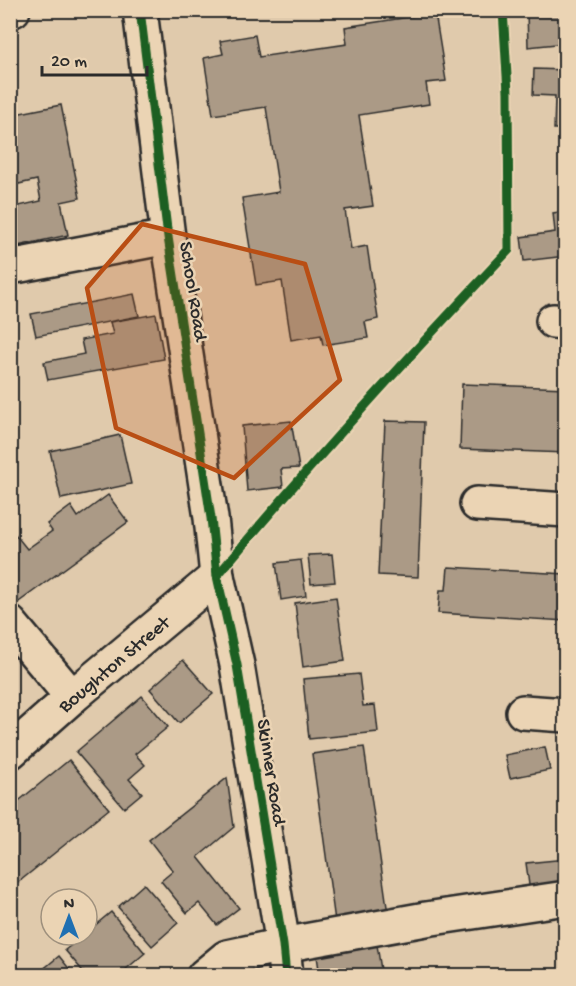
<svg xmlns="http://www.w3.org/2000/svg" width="576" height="986" viewBox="0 0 576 986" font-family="'Gochi Hand',sans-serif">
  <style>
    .building { fill: #ab9a86; stroke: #2b2b2b; stroke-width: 1.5 }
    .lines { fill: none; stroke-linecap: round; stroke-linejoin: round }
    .minor-casing { stroke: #2b2b2b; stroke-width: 38 }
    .major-casing { stroke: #2b2b2b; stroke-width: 38 }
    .minor { stroke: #ebd4b4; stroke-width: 33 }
    .major { stroke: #ebd4b4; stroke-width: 33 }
    .cycleway-casing { stroke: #ebd4b4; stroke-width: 13 }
    .cycleway { stroke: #1b5e20; stroke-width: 9 }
    .marked { fill: #b94e14; fill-opacity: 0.2; stroke: #b94e14; stroke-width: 4.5; stroke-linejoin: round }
    .labels { text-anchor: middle; stroke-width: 5; stroke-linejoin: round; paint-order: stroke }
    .street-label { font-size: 20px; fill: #2b2b2b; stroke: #ebd4b4 }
  </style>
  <rect width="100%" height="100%" fill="#e0caac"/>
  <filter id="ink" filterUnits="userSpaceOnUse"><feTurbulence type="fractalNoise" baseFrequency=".0167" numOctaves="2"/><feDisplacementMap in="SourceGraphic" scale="12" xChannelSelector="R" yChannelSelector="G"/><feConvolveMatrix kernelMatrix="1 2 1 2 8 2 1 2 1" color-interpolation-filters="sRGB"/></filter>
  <g filter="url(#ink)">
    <g class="building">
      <path d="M527 10H566V43L528 47Z"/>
      <path d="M435 13 446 81 426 83 429 104 359 115 373 206 345 210 351 249 367 246 378 319 365 322 368 338 323 345 321 335 291 340 282 281 256 285 242 198 279 192 266 107 213 115 204 58 223 54 220 41 255 35 259 57 347 44 345 27Z"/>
      <path d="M534 69 566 70V129H554L555 96 533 95Z"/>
      <path d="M61 105 80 198 61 202 68 235 13 247 10 233V208L41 201 37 180 14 185 10 168V115Z"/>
      <path d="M566 211V256L524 261 521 237 555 232 553 213Z"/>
      <path d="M134 294 139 316 36 336 31 314Z"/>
      <path d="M156 314 164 359 48 380 44 362 84 354 81 340 113 334 110 322Z"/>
      <path d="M462 384 566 388V453L460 449Z"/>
      <path d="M291 421 299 468 281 469 283 487 247 491 242 426Z"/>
      <path d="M385 421 424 422 418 577 378 575Z"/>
      <path d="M120 435 131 484 61 499 50 451Z"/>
      <path d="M108 495 128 522 16 604 10 596V530L11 529 27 549 52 531 47 524 71 506 78 517Z"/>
      <path d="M332 554 335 582 311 584 308 555Z"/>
      <path d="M301 560 306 596 281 600 276 563Z"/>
      <path d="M448 567 566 574V621L438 613 440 590H446Z"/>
      <path d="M336 597 345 661 303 667 295 603Z"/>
      <path d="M183 660 213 694 179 723 150 689Z"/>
      <path d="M359 674 363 706 375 705 378 732 309 739 303 679Z"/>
      <path d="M142 696 168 727 135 754 145 765 129 779 142 793 124 808 76 752Z"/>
      <path d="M364 747 388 914 335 921 312 754Z"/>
      <path d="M545 747 550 770 510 778 505 755Z"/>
      <path d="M69 760 109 809 10 889V808Z"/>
      <path d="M227 778 234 827 198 857 239 908 217 925 199 903 187 913 161 881 173 871 149 840Z"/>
      <path d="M566 859V888L530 892 526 863Z"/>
      <path d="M144 884 178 923 152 946 118 907Z"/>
      <path d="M111 912 145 953 118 976H87L65 950 84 935H87V932Z"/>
      <path d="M377 945 382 976H320L317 956Z"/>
      <path d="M59 956 75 976H35Z"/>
    </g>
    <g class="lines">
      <defs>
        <g id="minor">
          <path d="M140 10 168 237 211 518 217 576 237 665 283 945 286 976"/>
          <path d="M10 267 168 237"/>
          <path d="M553 321 566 322"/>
          <path d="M477 504 566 510"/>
          <path d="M10 623 72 697"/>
          <path d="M523 712 566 715"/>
          <path d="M10 752 72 697 217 576"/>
          <path d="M204 976 227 957 283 945 426 919 566 898"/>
        </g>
        <path id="major" d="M10 11 13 10"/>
      </defs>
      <use href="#minor" class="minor-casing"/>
      <use href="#major" class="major-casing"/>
      <use href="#minor" class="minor"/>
      <use href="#major" class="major"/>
      <defs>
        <g id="cycleway">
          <path d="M140 10 168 237 211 518 217 576 237 665 283 945 286 976"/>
          <path d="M217 576C310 464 409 356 509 250L508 92 503 10"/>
        </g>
      </defs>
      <use href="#cycleway" class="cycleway-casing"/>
      <use href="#cycleway" class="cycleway"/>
    </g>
  </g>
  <path class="marked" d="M142 224 305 264 340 380 234 478 116 428 87 288Z"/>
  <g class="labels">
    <g class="street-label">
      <text transform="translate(195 291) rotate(81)" y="7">School Road</text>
      <text transform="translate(113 663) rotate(-40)" y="7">Boughton Street</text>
      <text transform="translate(273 772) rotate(81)" y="7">Skinner Road</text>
    </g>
  </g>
  <rect width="576" height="986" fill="none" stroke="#ebd4b4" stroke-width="36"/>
  <rect x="18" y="18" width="540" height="950" fill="none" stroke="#2b2b2b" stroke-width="2" filter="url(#ink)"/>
  <g transform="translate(69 917)"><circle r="28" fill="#ebd4b4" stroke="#9e907d" stroke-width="1.5"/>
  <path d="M0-4.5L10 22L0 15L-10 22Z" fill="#1f6fb2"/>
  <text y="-9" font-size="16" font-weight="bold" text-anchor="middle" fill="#2b2b2b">N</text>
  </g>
  <path d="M42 66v9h105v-9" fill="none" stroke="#2b2b2b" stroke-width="3"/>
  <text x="51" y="66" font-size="18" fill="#2b2b2b" stroke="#ebd4b4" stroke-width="4.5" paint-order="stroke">20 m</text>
</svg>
